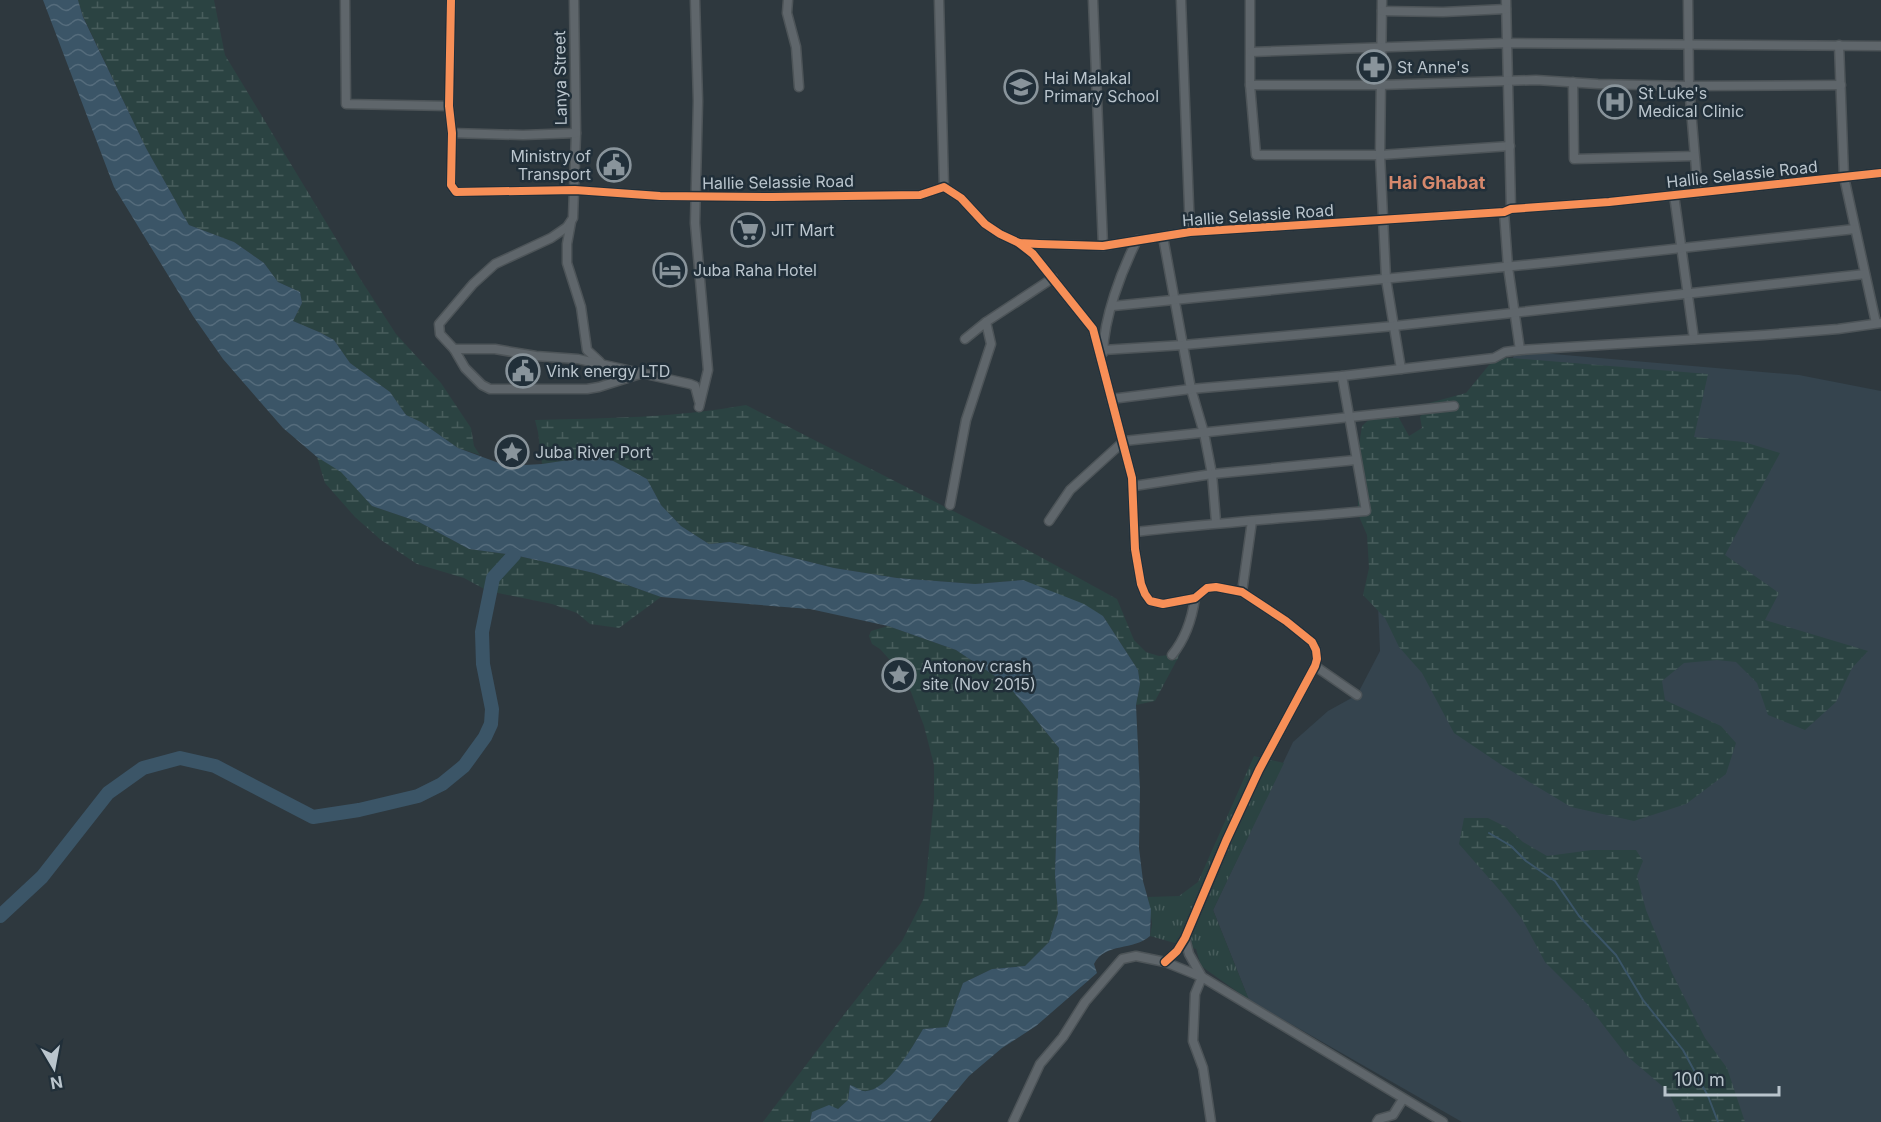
<svg xmlns="http://www.w3.org/2000/svg" width="1881" height="1122" viewBox="0 0 1881 1122" font-family="Inter,sans-serif">
  <style>
    .airport { fill: #35444e }
    .grass { fill: url(#grass-tufts) }
    .wetland { fill: url(#wetland-marsh) }
    .water { fill: url(#water-waves) }
    .lines { fill: none; stroke-linecap: round; stroke-linejoin: round }
    .stream { stroke: #3b5567; stroke-width: 2 }
    .river { stroke: #3b5567; stroke-width: 14 }
    .street-casing { stroke: #4d5458; stroke-width: 11 }
    .street { stroke: #5f666b; stroke-width: 8 }
    .cycleway-casing { stroke: #212f39; stroke-width: 11 }
    .cycleway { stroke: #f78f57; stroke-width: 8 }
    .labels { text-anchor: middle; stroke-width: 5; stroke-linejoin: round; paint-order: stroke }
    .poi-label { font-size: 16px; fill: #bac5cd; stroke: #212f39; text-anchor: start }
    .street-label { font-size: 16px; fill: #bac5cd; stroke: #212f39 }
    .neighbourhood-label { font-size: 18px; font-weight: bold; fill: #d6886c; stroke: #212f39 }
  </style>
  <defs>
    <pattern id="grass-tufts" width="24" height="20" patternUnits="userSpaceOnUse" patternTransform="scale(1.5)"><rect width="24" height="20" fill="#2b4342"/><path d="M3 7l-1-3M5 7V3M7 7l1-3M15 17l-1-3M17 17v-4M19 17l1-3" fill="none" stroke="#485d5c"/></pattern>
    <pattern id="wetland-marsh" width="20" height="14" patternUnits="userSpaceOnUse" patternTransform="scale(1.5)"><rect width="20" height="14" fill="#2b4342"/><path d="M1 5h8M5 5V1M11 12h8M15 12V8" fill="none" stroke="#485d5c"/></pattern>
    <pattern id="water-waves" width="16" height="10" patternUnits="userSpaceOnUse" patternTransform="scale(1.5)"><rect width="16" height="10" fill="#3b5567"/><path d="M0 5q4-4 8 0t8 0" fill="none" stroke="#556c7c"/></pattern>
  </defs>
  <rect width="100%" height="100%" fill="#2e383e"/>
  <path class="airport" d="M1517 351 1799 375 1881 391V1122H1462L1249 1000 1213 910 1293 742 1328 711 1357 695 1380 651 1377 582Z"/>
  <path class="grass" d="M1254 756 1284 763 1213 910 1249 1000 1201 966 1196 949 1150 936 1152 924 1148 897 1179 896 1198 882Z"/>
  <g class="wetland">
    <path d="M78 0H214L225 55 361 280 396 334 441 383 471 428 474 446 480 455 458 448 421 422 406 415 390 392 350 363 334 340 319 332 293 321 302 303 300 292 278 282 264 263 234 242 189 225 146 148 83 16Z"/>
    <path d="M1500 357 1708 374 1694 437 1744 442 1780 453 1725 555 1779 593 1765 620 1868 651 1852 668 1836 702 1805 730 1768 715 1757 683 1736 662 1717 660 1684 663 1662 681 1665 700 1721 726 1736 743 1726 774 1686 804 1634 821 1571 807 1503 766 1454 733 1422 673 1399 647 1385 618 1363 595 1369 568 1367 535 1358 514V451L1362 426 1376 413 1395 411 1409 436 1422 428 1420 417 1429 403 1466 393 1489 365Z"/>
    <path d="M746 405 1008 539 1117 599 1134 640 1146 652 1159 656 1180 654 1155 701 1136 705 1140 684 1138 670 1103 616 1023 580 975 584 897 578 834 568 730 542 709 544 681 526 661 505 647 479 602 455 542 464 538 432 535 420C606 418 676 418 746 405Z"/>
    <path d="M317 457 341 471 372 506 419 522 469 549 514 555 594 573 661 597 619 628 590 624 577 613 552 604 488 591 464 578 417 564 381 540 355 517 325 483Z"/>
    <path d="M888 626 956 650 1007 684 1059 748 1055 874 1058 913 1049 942 1025 966 992 969 963 983 947 1027 923 1029C913 1046 887 1094 863 1091 859 1090 854 1087 850 1085L848 1100 838 1109 812 1112 810 1122H763L846 1012 902 941 924 898 934 799V765L924 726 911 692 898 669 880 649 872 644 869 636 871 631Z"/>
    <path d="M1464 818H1488L1506 827 1523 842 1547 856 1592 850H1636L1643 861 1637 876 1646 910 1672 973 1705 1038 1727 1068 1745 1122H1682L1668 1091 1627 1056 1587 1004 1545 962 1522 919 1502 893 1459 844Z"/>
  </g>
  <path class="water" d="M43 0H78L83 17 146 148 189 225 234 242 264 263 278 282 300 292 302 303 293 321 319 332 334 340 350 363 390 392 406 415 421 422 458 448 507 466 542 464 602 455 647 479 661 505 681 526 709 544 730 542 834 568 897 578 975 584 1023 580 1084 604 1103 616 1138 670 1140 684 1136 705 1140 789 1139 848 1143 881 1151 910 1150 936C1134 951 1105 942 1094 964L1097 973 1036 1026 1002 1048 969 1076 930 1122H810L812 1112 829 1105 838 1109 848 1100 850 1085C854 1086 859 1090 863 1091 886 1094 913 1046 923 1029L947 1027 963 983 992 969 1025 966 1049 942 1058 913 1055 874 1059 748 1007 684 956 650 888 626 810 609 661 597 594 573 514 555 469 549 419 522 372 506 341 472 317 457 283 428 223 359 193 316 114 187Z"/>
  <g class="lines">
    <path class="stream" d="M1489 833 1511 846 1526 861 1555 881 1579 916 1616 955 1643 1000 1683 1050 1708 1096 1718 1122"/>
    <path class="river" d="M0 916 42 877 108 793 143 768 180 758 215 766 313 817 359 810 418 796 442 784 464 766 485 737 491 724 492 709 483 664 482 632 493 578 514 555"/>
    <defs>
      <g id="street">
        <path d="M345 0 346 104 449 106"/>
        <path d="M451 0 449 106 452 133 451 185 456 192 575 190 660 196 772 197 920 195 944 187 961 198 985 224 1000 234 1019 243 1039 244 1103 246 1190 232 1504 212 1511 209 1609 202 1881 173"/>
        <path d="M574 0 576 133 573 218 567 227 551 238 495 264 473 284 439 324 440 334 454 349 465 368 482 385 490 389H587L599 387 643 373"/>
        <path d="M695 0 698 101 695 223 708 370 699 407"/>
        <path d="M788 0 787 13 796 47 799 87"/>
        <path d="M939 0 944 187"/>
        <path d="M1093 0 1103 246"/>
        <path d="M1181 0 1190 232"/>
        <path d="M1250 0V85L1256 155H1380L1510 146"/>
        <path d="M1382 0 1380 155 1386 279 1401 369"/>
        <path d="M1506 0 1511 209"/>
        <path d="M1688 0 1689 86 1698 193"/>
        <path d="M1382 11 1443 12 1506 9"/>
        <path d="M1839 45 1844 177 1876 323"/>
        <path d="M1251 52 1506 43 1881 46"/>
        <path d="M1573 82 1574 159 1694 156"/>
        <path d="M1250 85H1381L1536 80 1598 84 1689 86 1841 85"/>
        <path d="M452 133 523 135 576 133"/>
        <path d="M1674 195 1694 339"/>
        <path d="M1504 212 1508 267 1520 350"/>
        <path d="M571 222 567 244V263L581 307 587 350 600 362"/>
        <path d="M1163 237 1191 389 1204 433 1212 474 1216 522"/>
        <path d="M1020 243 1033 254 1093 329 1132 478 1135 549 1141 584 1145 594 1150 601 1163 604 1195 598 1207 588 1216 587 1242 592 1286 621 1312 642 1316 650 1317 659 1315 666 1259 770 1226 841 1185 938 1177 951 1165 962"/>
        <path d="M1113 306 1554 262 1855 229"/>
        <path d="M986 322 1053 278"/>
        <path d="M454 349H495L536 356 578 359 690 384 695 386 699 401"/>
        <path d="M1103 350 1183 345 1394 326 1865 274"/>
        <path d="M1103 353C1104 317 1121 272 1137 240"/>
        <path d="M1111 399 1191 389 1342 376 1494 358 1505 352 1520 350 1764 335 1838 329 1881 323"/>
        <path d="M1134 486 1212 474 1356 460"/>
        <path d="M950 505 966 420 991 344 986 322 965 339"/>
        <path d="M1049 521 1070 490 1124 441 1454 406"/>
        <path d="M1135 532C1212 523 1289 518 1366 511L1342 376"/>
        <path d="M1242 592 1252 521"/>
        <path d="M1172 655C1186 638 1192 619 1195 598"/>
        <path d="M1315 666 1357 695"/>
        <path d="M1185 938 1189 954 1202 977 1443 1122"/>
        <path d="M1013 1122 1040 1064 1063 1037 1085 1002 1122 959 1136 956 1165 962 1202 977 1195 994 1193 1041 1203 1068 1211 1122"/>
        <path d="M1377 1122 1379 1119 1393 1115 1403 1099"/>
      </g>
    </defs>
    <use href="#street" class="street-casing"/>
    <use href="#street" class="street"/>
    <defs>
      <g id="cycleway">
        <path d="M451 0 449 106 452 133 451 185 456 192 575 190 660 196 772 197 920 195 944 187 961 198 985 224 1000 234 1019 243 1039 244 1103 246 1190 232 1504 212 1511 209 1609 202 1881 173"/>
        <path d="M1019 243 1033 254 1093 329 1132 478 1135 549 1141 584 1145 594 1150 601 1163 604 1195 598 1207 588 1216 587 1242 592 1286 621 1312 642 1316 650 1317 659 1315 666 1259 770 1226 841 1185 938 1177 951 1165 962"/>
      </g>
    </defs>
    <use href="#cycleway" class="cycleway-casing"/>
    <use href="#cycleway" class="cycleway"/>
  </g>
  <defs>
    <symbol id="pharmacy-ring" viewBox="-11 -11 22 22"><circle r="9.5" fill="#212f39" stroke="#89949b" stroke-width="1.5"/><path d="M-2-6h4v4h4v4h-4v4h-4v-4h-4v-4h4Z" fill="#89949b"/></symbol>
    <symbol id="school-ring" viewBox="-11 -11 22 22"><circle r="9.5" fill="#212f39" stroke="#89949b" stroke-width="1.5"/><path d="M0-5L7-2L0 1L-7-2ZM-4 1L0 2.5L4 1V4Q0 6-4 4Z" fill="#89949b"/></symbol>
    <symbol id="hospital-ring" viewBox="-11 -11 22 22"><circle r="9.5" fill="#212f39" stroke="#89949b" stroke-width="1.5"/><path d="M-5-5h3v3.5h4V-5h3V5h-3V1.5h-4V5h-3Z" fill="#89949b"/></symbol>
    <symbol id="civic-ring" viewBox="-11 -11 22 22"><circle r="9.5" fill="#212f39" stroke="#89949b" stroke-width="1.5"/><path d="M-.6-6.5H3V-4.5H.6V-3L4-1V1h2V6H-6V1h2V-1L-.6-3ZM-1.2 2.5V6h2.4V2.5Z" fill="#89949b"/></symbol>
    <symbol id="supermarket-ring" viewBox="-11 -11 22 22"><circle r="9.5" fill="#212f39" stroke="#89949b" stroke-width="1.5"/><path d="M-6-5.5h2.5l.6 2H6L4.5 2H-2.5L-4.4-4H-6ZM-1.5 3.2a1.3 1.3 0 1 0 .1 0ZM3 3.2a1.3 1.3 0 1 0 .1 0Z" fill="#89949b"/></symbol>
    <symbol id="hotel-ring" viewBox="-11 -11 22 22"><circle r="9.5" fill="#212f39" stroke="#89949b" stroke-width="1.5"/><path d="M-6-4.5h1.5V1H6V5H4.5V3h-9V5H-6ZM-4 0a1.8 1.8 0 1 1 3.6 0ZM.5 0V-2.5h3Q6-2.5 6 0Z" fill="#89949b"/></symbol>
    <symbol id="sight-ring" viewBox="-11 -11 22 22"><circle r="9.5" fill="#212f39" stroke="#89949b" stroke-width="1.5"/><path d="M0-6L1.8-2.2L6-1.7L2.9 1.2L3.7 5.4L0 3.3L-3.7 5.4L-2.9 1.2L-6-1.7L-1.8-2.2Z" fill="#89949b"/></symbol>
  </defs>
  <g fill-rule="evenodd">
    <use href="#pharmacy-ring" x="1355" y="48" width="38" height="38"/>
    <use href="#school-ring" x="1002" y="68" width="38" height="38"/>
    <use href="#hospital-ring" x="1596" y="83" width="38" height="38"/>
    <use href="#civic-ring" x="595" y="146" width="38" height="38"/>
    <use href="#supermarket-ring" x="729" y="211" width="38" height="38"/>
    <use href="#hotel-ring" x="651" y="251" width="38" height="38"/>
    <use href="#civic-ring" x="504" y="352" width="38" height="38"/>
    <use href="#sight-ring" x="493" y="433" width="38" height="38"/>
    <use href="#sight-ring" x="880" y="656" width="38" height="38"/>
  </g>
  <g class="labels">
    <g class="poi-label">
      <text x="1397" y="73">St Anne's</text>
      <text x="1044" y="84">Hai Malakal<tspan x="1044" dy="18">Primary School</tspan></text>
      <text x="1638" y="99">St Luke's<tspan x="1638" dy="18">Medical Clinic</tspan></text>
      <text x="591" y="162" text-anchor="end">Ministry of<tspan x="591" dy="18">Transport</tspan></text>
      <text x="771" y="236">JIT Mart</text>
      <text x="693" y="276">Juba Raha Hotel</text>
      <text x="546" y="377">Vink energy LTD</text>
      <text x="535" y="458">Juba River Port</text>
      <text x="922" y="672">Antonov crash<tspan x="922" dy="18">site (Nov 2015)</tspan></text>
    </g>
    <g class="street-label">
      <text transform="translate(560 78) rotate(-91)" y="6">Lanya Street</text>
      <text transform="translate(1742 174) rotate(-6)" y="6">Hallie Selassie Road</text>
      <text transform="translate(778 182) rotate(-1)" y="6">Hallie Selassie Road</text>
      <text transform="translate(1258 215) rotate(-4)" y="6">Hallie Selassie Road</text>
    </g>
    <g class="neighbourhood-label">
      <text x="1437" y="189">Hai Ghabat</text>
    </g>
  </g>
  <g transform="translate(54 1068) rotate(170)" stroke="#212f39" stroke-width="4.5" paint-order="stroke">
  <path d="M0-4.5L10 22L0 15L-10 22Z" fill="#bac5cd"/>
  <text y="-9" font-size="16" font-weight="bold" text-anchor="middle" fill="#bac5cd">N</text>
  </g>
  <path d="M1665 1086v9h114v-9" fill="none" stroke="#bac5cd" stroke-width="3"/>
  <text x="1674" y="1086" font-size="18" fill="#bac5cd" stroke="#212f39" stroke-width="4.5" paint-order="stroke">100 m</text>
</svg>
